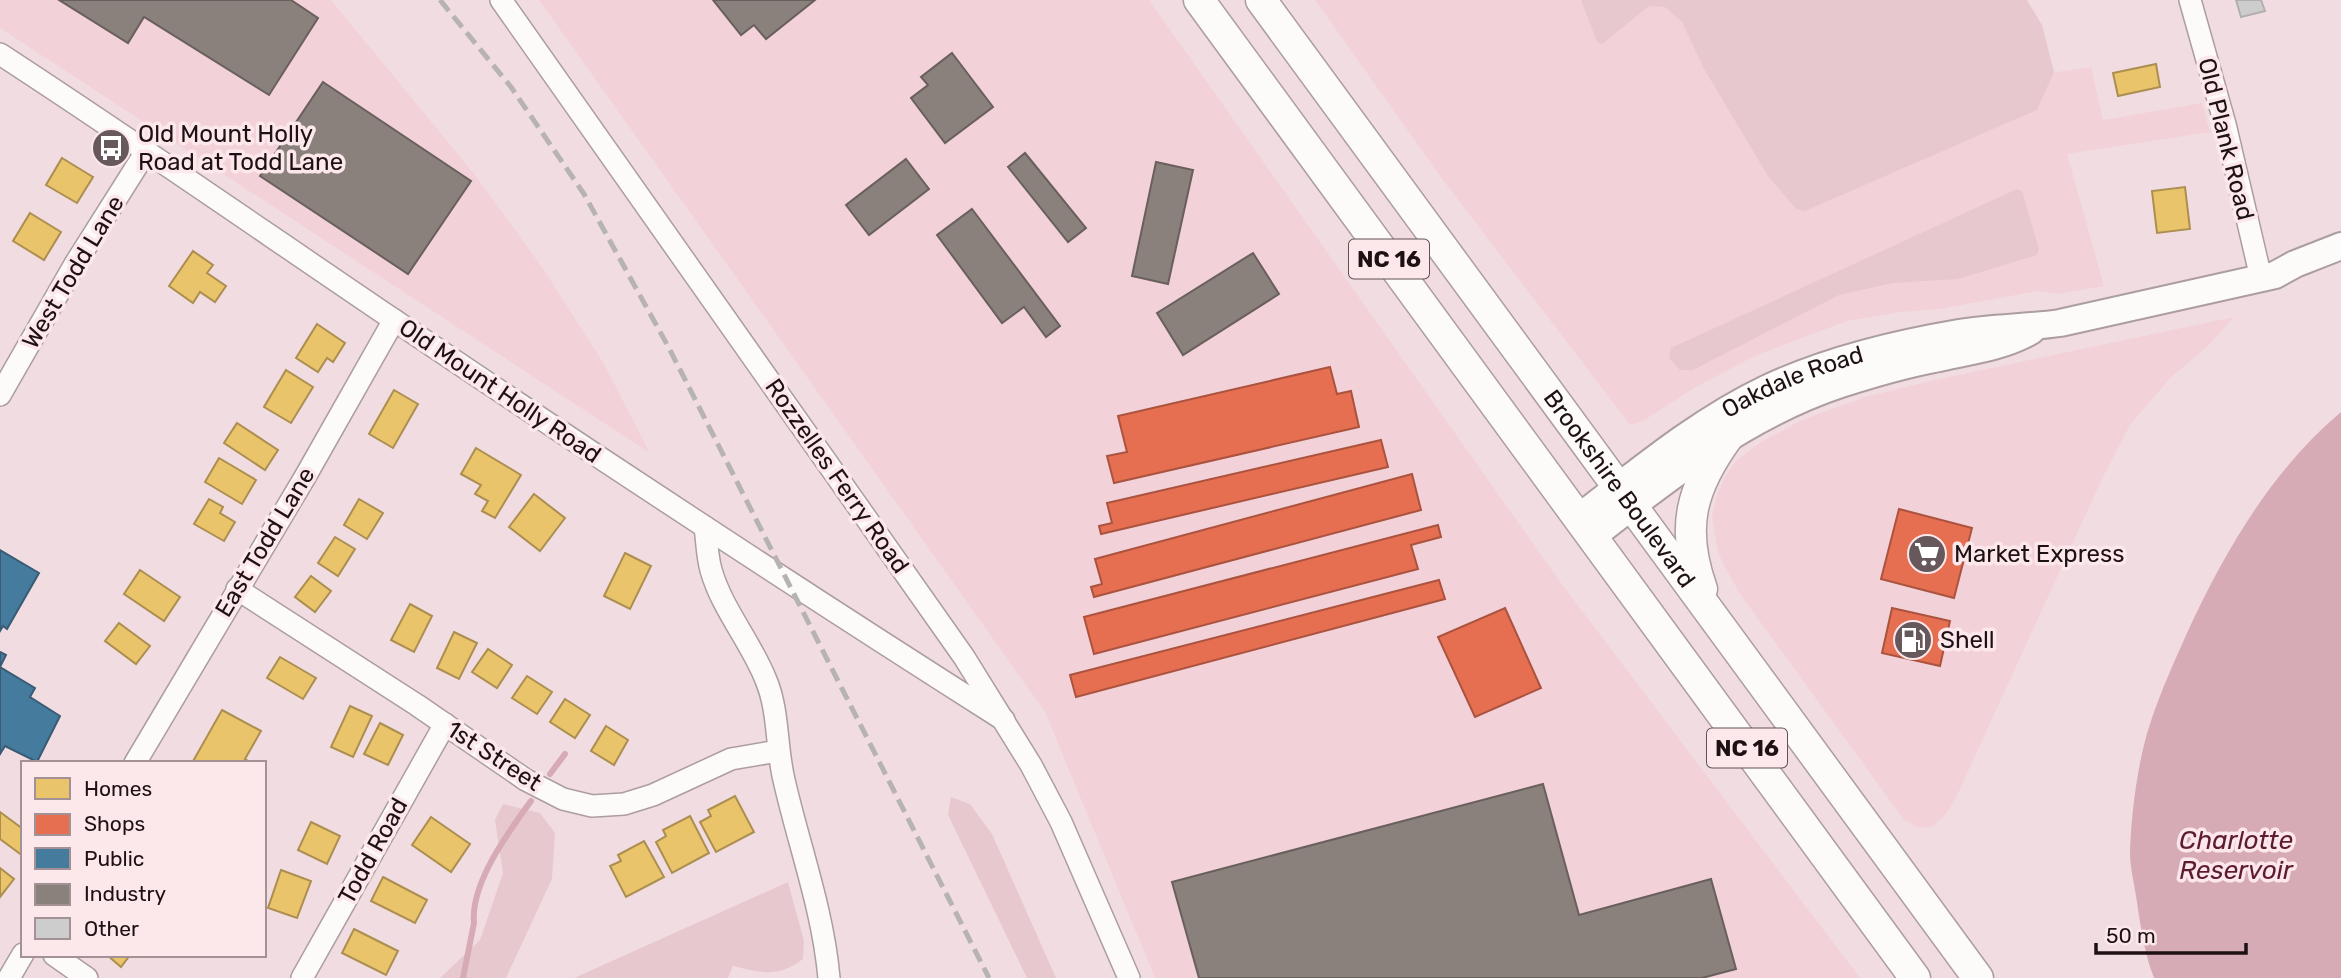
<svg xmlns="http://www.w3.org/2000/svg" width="2341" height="978" viewBox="0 0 2341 978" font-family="Rubik,sans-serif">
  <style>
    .built { fill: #f3d1d9 }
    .green { fill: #e8c8cf }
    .water { fill: #d7abb6 }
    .homes { fill: #e9c46a; stroke: #ac8e50; stroke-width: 2 }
    .shops { fill: #e76f51; stroke: #aa533f; stroke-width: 2 }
    .public { fill: #457b9d; stroke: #395b74; stroke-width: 2 }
    .industry { fill: #8a817c; stroke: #695f5d; stroke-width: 2 }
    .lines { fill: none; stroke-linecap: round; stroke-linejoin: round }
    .stream { stroke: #d7abb6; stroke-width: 6 }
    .building { fill: #cecdce; stroke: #b2afb1; stroke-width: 2 }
    .minor-casing { stroke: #ac9da1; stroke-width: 24 }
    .major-casing { stroke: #ac9da1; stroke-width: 30 }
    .highway-casing { stroke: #ac9da1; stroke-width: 33 }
    .minor { stroke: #fdfafa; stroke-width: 21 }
    .major { stroke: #fdfafa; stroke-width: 26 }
    .highway { stroke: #fdfafa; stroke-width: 30 }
    .rail { stroke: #b7b2b3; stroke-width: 5; stroke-dasharray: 14 7; stroke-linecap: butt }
    .labels { text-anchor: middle; stroke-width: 7; stroke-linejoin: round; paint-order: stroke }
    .shield { fill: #fce7eb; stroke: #605154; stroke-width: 2 }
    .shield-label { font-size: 23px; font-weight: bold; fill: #1d1114 }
    .poi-label { font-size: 24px; fill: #1d1114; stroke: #fce7eb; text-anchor: start }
    .street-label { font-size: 24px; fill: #1d1114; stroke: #fce7eb }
    .water-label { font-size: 26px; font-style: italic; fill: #5d1c32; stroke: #fce7eb }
  </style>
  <rect width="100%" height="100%" fill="#f1dde1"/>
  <g class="built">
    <path d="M0 0H331L475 175 542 267 604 364 650 453 0 28Z"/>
    <path d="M539 0H1149L1561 583 1860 978H1155L1045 712Z"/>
    <path d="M1315 0H1993L2011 79 2091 67 2103 120 2202 103 2210 132 2067 154 2104 286 2057 294 2038 291 1939 309 1901 312 1847 321 1757 355 1694 388 1643 421 1630 425 1443 180Z"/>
    <path d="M2234 317 2207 347 2171 377 2130 425 2103 477 1954 802 1945 815 1933 826 1920 828 1904 820 1740 594 1722 562 1717 548 1712 516 1718 492 1725 477 1737 460 1761 442 1802 420 1865 397 1930 381Z"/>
  </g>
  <g class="green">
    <path d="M1581 0H2027L2042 25 2054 72 2037 110 1805 211 1796 209 1768 176 1703 67 1682 22 1665 7 1649 6 1602 44 1597 42Z"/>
    <path d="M2017 189 2022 191 2039 249 2037 255 1958 279 1893 283 1839 295 1693 370H1680L1669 358 1671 348Z"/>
    <path d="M951 797 970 804 992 834 1056 978H1027L948 815Z"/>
    <path d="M503 804 540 813 555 833 552 879 506 978H440L480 940 503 873 495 820Z"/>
    <path d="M788 882 804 941 803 959C778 978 761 973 733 966L728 978H574Z"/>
  </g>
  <path class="water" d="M2341 412V978H2154C2143 950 2140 920 2135 890 2133 878 2130 865 2130 853 2131 814 2138 758 2151 721 2161 691 2174 662 2187 633 2225 551 2271 471 2341 412Z"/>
  <g class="homes">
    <path d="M2156 64 2160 87 2118 96 2113 73Z"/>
    <path d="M62 158 93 177 77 203 46 185Z"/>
    <path d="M2185 187 2190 229 2157 233 2152 191Z"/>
    <path d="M30 213 61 232 44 260 13 241Z"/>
    <path d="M193 251 213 265 207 273 226 286 215 302 200 292 193 303 169 286Z"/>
    <path d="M317 324 345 343 333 362 327 358 318 372 296 358Z"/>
    <path d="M286 370 313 387 291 423 264 407Z"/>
    <path d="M394 390 418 404 393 448 369 434Z"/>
    <path d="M237 423 278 450 265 470 224 443Z"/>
    <path d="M476 448 521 475 495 518 482 511 488 501 475 494 481 485 461 474Z"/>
    <path d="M219 458 256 480 242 504 205 482Z"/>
    <path d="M534 494 565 518 540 551 509 527Z"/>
    <path d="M209 499 223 507 220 513 235 522 224 541 194 524Z"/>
    <path d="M359 499 383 513 367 539 344 525Z"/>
    <path d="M335 537 355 549 338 576 318 563Z"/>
    <path d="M625 553 651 566 630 609 604 596Z"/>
    <path d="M140 570 180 597 164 621 124 594Z"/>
    <path d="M311 576 331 591 315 612 295 597Z"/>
    <path d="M410 604 432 616 414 652 391 640Z"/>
    <path d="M119 623 150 646 136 664 105 641Z"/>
    <path d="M454 632 477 643 459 679 437 668Z"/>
    <path d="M488 649 512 665 497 688 472 672Z"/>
    <path d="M280 657 316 678 303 699 267 678Z"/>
    <path d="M527 676 552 692 537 714 512 698Z"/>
    <path d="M565 699 590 715 575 738 550 722Z"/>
    <path d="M350 706 372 716 353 757 331 747Z"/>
    <path d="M222 710 261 731 245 759 251 763H192Z"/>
    <path d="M380 723 403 735 388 765 364 754Z"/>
    <path d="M606 726 628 740 614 765 591 751Z"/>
    <path d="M735 796 754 832 716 852 700 822 711 816 708 810Z"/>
    <path d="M0 812 23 829V856L0 839Z"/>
    <path d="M690 816 709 853 672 873 656 842 666 836 663 830Z"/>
    <path d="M431 817 470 844 451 872 412 845Z"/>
    <path d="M311 822 340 836 327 864 298 850Z"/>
    <path d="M644 841 664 877 626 897 610 866 621 861 618 855Z"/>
    <path d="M0 868 14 879 0 897Z"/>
    <path d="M281 870 311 881 297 918 268 908Z"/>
    <path d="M383 877 427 900 415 923 371 901Z"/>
    <path d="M354 929 398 951 386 975 342 953Z"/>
    <path d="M107 955H130L121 967Z"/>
  </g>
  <g class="shops">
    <path d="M1330 367 1337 394 1351 391 1359 427 1114 483 1107 456 1127 452 1118 416Z"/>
    <path d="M1381 440 1388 467 1101 534 1099 526 1112 523 1107 503Z"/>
    <path d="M1412 474 1421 510 1094 597 1091 587 1102 584 1095 559Z"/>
    <path d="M1899 509 1972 528 1954 598 1881 579Z"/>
    <path d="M1438 525 1441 537 1411 545 1418 569 1094 654 1084 617Z"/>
    <path d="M1439 580 1445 599 1076 697 1070 675Z"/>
    <path d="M1505 608 1541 688 1475 717 1438 637Z"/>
    <path d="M1892 608 1950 621 1940 666 1882 653Z"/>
  </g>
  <g class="public">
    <path d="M0 550 39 573 7 629 3 626 0 631Z"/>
    <path d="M0 652 6 655 0 667 35 688 30 697 60 716 37 762 5 746 0 754Z"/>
  </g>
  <g class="industry">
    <path d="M59 0H291L318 18 269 95 144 17 128 43Z"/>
    <path d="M713 0H815L766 39 754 25 741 35Z"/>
    <path d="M952 53 993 107 945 143 911 98 928 85 921 77Z"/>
    <path d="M323 82 471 181 408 274 260 176Z"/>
    <path d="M1025 153 1086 228 1068 242 1008 167Z"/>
    <path d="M906 159 929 189 869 235 846 205Z"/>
    <path d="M1156 162 1193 170 1168 284 1132 276Z"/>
    <path d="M972 209 1060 326 1046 337 1024 307 1002 323 937 235Z"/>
    <path d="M1253 253 1279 294 1183 355 1157 313Z"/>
    <path d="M1543 784 1579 915 1711 879 1736 969 1702 978H1199L1172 882Z"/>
  </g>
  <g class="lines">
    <g class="stream">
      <path d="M550 774 565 754"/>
      <path d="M463 978 474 923C470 884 509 831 531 801"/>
    </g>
  </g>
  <path class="building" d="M2236 0H2261L2265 11 2241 17Z"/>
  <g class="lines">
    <defs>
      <g id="minor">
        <path d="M501 0 964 657 1031 765 1061 822 1129 978"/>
        <path d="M2190 0 2225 124 2261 278"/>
        <path d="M0 54C132 140 261 230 391 318 594 455 798 589 1004 720"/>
        <path d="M0 395 75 264 147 150"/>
        <path d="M705 527C707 541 707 556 711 570 722 609 751 642 766 680 779 711 776 747 784 780 799 846 823 910 829 978"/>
        <path d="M237 589 417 705 526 780 563 799 592 806 624 804 653 795 731 759 778 751"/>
        <path d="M135 763 305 477 394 320"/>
        <path d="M54 955 87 978"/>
        <path d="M9 978 23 954"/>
        <path d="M302 978 445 724"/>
      </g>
      <g id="major">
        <path id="s1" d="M1578 518C1638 472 1697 422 1766 389 1827 360 1894 344 1959 333 1993 327 2026 328 2060 323L2275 275 2295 264 2341 246"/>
        <path d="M1592 537C1670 476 1747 415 1841 384 1872 374 1903 365 1934 359 1968 351 2001 348 2031 331"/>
      </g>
      <g id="highway">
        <path d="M1199 0 1915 978"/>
        <path id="s2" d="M1261 0 1978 978"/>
        <path d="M1702 589C1680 528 1691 488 1728 437"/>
      </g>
    </defs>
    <use href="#minor" class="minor-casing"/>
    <use href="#major" class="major-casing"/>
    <use href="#highway" class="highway-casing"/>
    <use href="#minor" class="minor"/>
    <use href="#major" class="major"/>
    <use href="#highway" class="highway"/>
    <path class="rail" d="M440 0 511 87 584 194 669 348 989 978"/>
  </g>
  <defs>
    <symbol id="bus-disc" viewBox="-11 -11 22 22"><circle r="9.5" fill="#67585c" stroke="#fce7eb"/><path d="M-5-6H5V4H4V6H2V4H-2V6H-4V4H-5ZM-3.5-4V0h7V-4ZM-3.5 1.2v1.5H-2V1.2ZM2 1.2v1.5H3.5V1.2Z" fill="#fff"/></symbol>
    <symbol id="supermarket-disc" viewBox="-11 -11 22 22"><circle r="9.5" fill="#67585c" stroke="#fce7eb"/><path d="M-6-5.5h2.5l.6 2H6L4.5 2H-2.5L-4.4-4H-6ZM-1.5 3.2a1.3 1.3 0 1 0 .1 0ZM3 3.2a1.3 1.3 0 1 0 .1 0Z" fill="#fff"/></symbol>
    <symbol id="fuel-disc" viewBox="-11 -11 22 22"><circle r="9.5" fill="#67585c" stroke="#fce7eb"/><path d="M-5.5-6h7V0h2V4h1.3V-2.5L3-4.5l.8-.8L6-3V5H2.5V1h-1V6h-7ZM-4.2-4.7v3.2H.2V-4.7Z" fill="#fff"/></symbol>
  </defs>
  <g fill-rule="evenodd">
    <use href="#bus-disc" x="89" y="126" width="44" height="44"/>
    <use href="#supermarket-disc" x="1905" y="532" width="44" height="44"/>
    <use href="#fuel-disc" x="1891" y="618" width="44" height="44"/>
  </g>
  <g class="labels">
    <g class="shield">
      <rect x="1349" y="239.5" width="80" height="39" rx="5"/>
      <rect x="1707" y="728.5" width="80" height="39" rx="5"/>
    </g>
    <g class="shield-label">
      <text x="1389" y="267">NC 16</text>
      <text x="1747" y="756">NC 16</text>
    </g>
    <g class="poi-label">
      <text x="138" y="142">Old Mount Holly<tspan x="138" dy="28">Road at Todd Lane</tspan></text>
      <text x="1954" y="562">Market Express</text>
      <text x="1940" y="648">Shell</text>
    </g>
    <g class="street-label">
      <text transform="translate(2226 139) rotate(76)" y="8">Old Plank Road</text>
      <text transform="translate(73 272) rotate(-59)" y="8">West Todd Lane</text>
      <text dy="8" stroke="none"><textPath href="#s1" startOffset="256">Oakdale Road</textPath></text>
      <text transform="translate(500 391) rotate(34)" y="8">Old Mount Holly Road</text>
      <text transform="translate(837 476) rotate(55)" y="8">Rozzelles Ferry Road</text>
      <text dy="8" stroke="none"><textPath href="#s2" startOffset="606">Brookshire Boulevard</textPath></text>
      <text transform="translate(265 542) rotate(-59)" y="8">East Todd Lane</text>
      <text transform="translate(494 756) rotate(33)" y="8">1st Street</text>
      <text transform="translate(373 851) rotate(-61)" y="8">Todd Road</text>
    </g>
    <g class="water-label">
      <text x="2236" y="849">Charlotte<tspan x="2236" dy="30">Reservoir</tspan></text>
    </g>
  </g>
  <rect x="21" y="761" width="245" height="196" fill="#fce7eb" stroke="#a39195" stroke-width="2"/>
  <rect x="35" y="778" width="35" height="21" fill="#e9c46a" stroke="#a39195" stroke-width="2"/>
  <text x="84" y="796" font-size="21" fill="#1d1114">Homes</text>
  <rect x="35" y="814" width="35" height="21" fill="#e76f51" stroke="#a39195" stroke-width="2"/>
  <text x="84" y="831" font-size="21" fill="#1d1114">Shops</text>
  <rect x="35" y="848" width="35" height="21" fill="#457b9d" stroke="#a39195" stroke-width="2"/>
  <text x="84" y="866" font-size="21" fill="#1d1114">Public</text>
  <rect x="35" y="884" width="35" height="21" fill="#8a817c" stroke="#a39195" stroke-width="2"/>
  <text x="84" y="901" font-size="21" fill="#1d1114">Industry</text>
  <rect x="35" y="918" width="35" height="21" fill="#cecdce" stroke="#a39195" stroke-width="2"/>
  <text x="84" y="936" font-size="21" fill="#1d1114">Other</text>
  <path d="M2096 943v10h150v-10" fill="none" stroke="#1d1114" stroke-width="3.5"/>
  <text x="2106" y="943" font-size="21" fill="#1d1114" stroke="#fce7eb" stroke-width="5" paint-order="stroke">50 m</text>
</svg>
